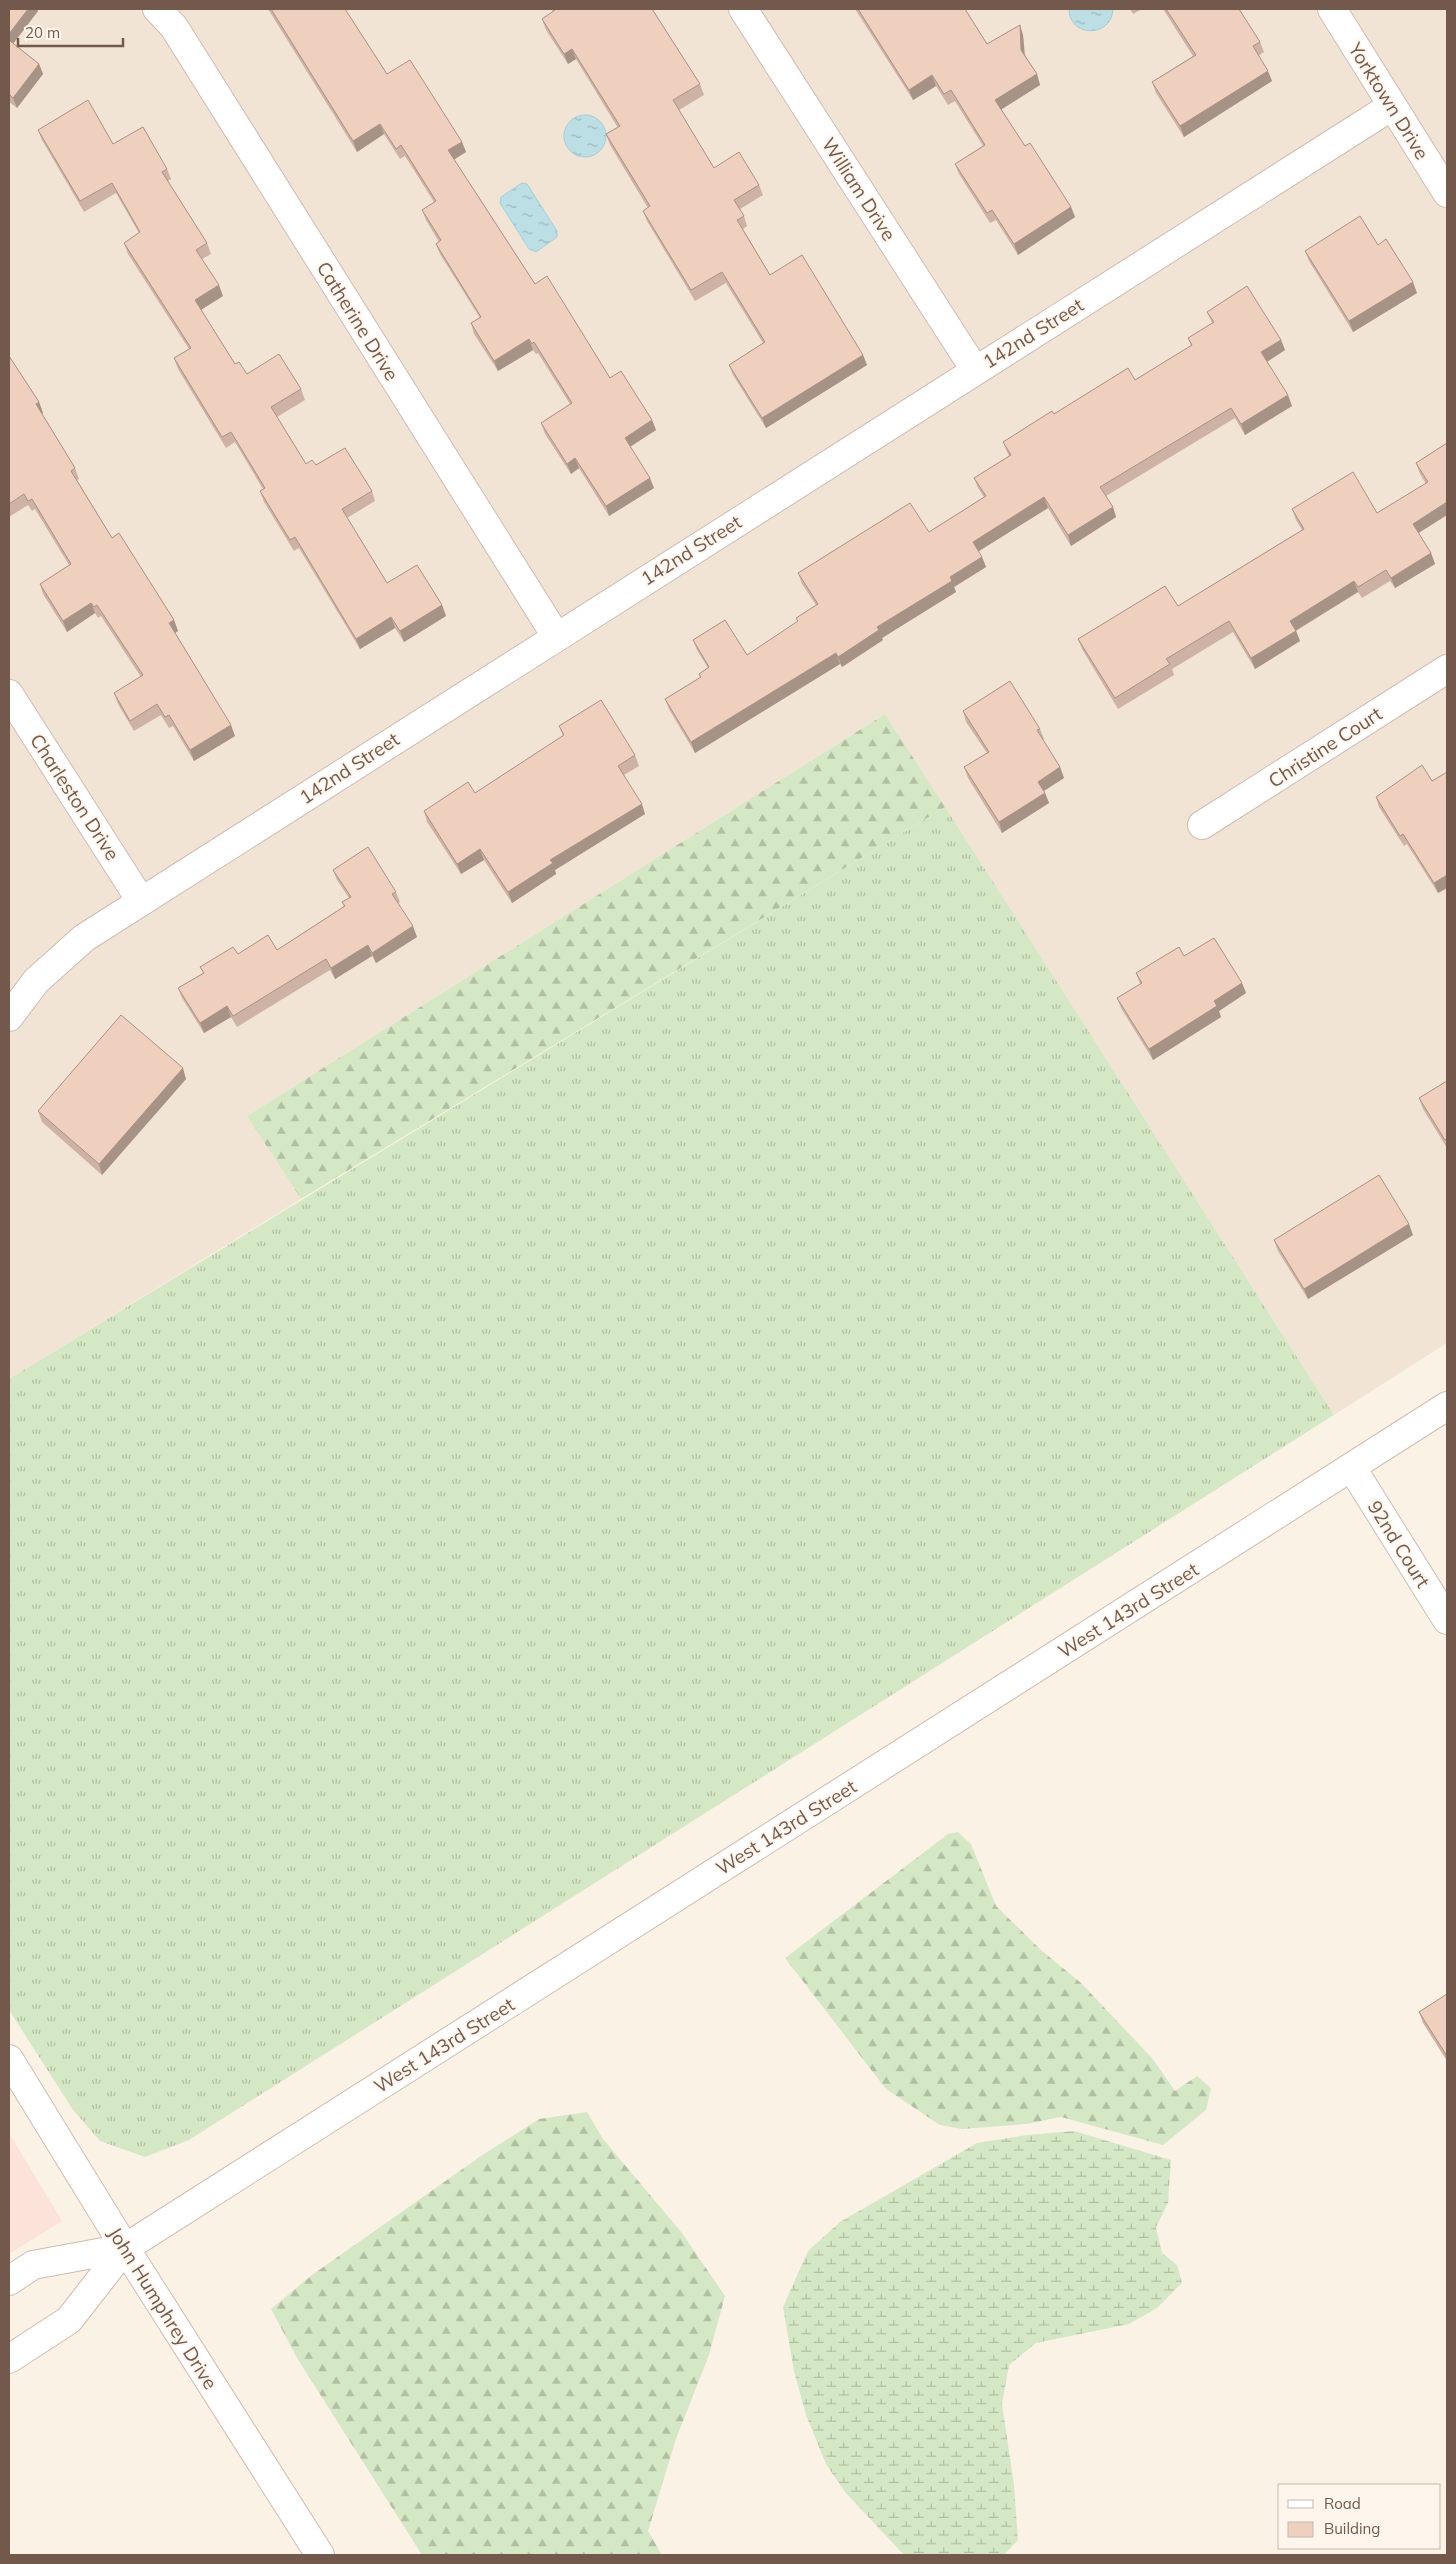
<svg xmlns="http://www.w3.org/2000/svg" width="1456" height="2564" viewBox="0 0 1456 2564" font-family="Mulish,sans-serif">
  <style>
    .residential { fill: #f2e4d5 }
    .commercial { fill: #fbe3da }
    .grass { fill: url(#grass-tufts) }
    .forest { fill: url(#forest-firs) }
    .wetland { fill: url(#wetland-marsh) }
    .water { fill: url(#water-ripples); stroke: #a2cfd5 }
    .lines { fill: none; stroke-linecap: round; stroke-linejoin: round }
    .street-casing { stroke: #cebcb0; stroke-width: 30 }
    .secondary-casing { stroke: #d1bbad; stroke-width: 30 }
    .street { stroke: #fff; stroke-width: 28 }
    .secondary { stroke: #fff; stroke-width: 28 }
    .wall { fill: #ceb3a4 }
    .shaded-wall { fill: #a79286 }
    .building { fill: #efd0bf; stroke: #a79286 }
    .labels { text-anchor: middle; stroke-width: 4; stroke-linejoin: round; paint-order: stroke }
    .street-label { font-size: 19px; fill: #73584c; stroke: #fef6ec }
  </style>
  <defs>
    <pattern id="grass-tufts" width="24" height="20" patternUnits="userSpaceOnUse" patternTransform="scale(1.25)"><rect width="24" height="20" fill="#d5e8c5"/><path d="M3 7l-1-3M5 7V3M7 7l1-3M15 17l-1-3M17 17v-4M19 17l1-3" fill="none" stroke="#b1bfa2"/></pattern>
    <pattern id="forest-firs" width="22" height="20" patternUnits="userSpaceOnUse" patternTransform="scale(1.25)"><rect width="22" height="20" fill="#d5e8c5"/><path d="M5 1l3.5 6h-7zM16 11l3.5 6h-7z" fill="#b1bfa2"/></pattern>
    <pattern id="wetland-marsh" width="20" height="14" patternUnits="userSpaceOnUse" patternTransform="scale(1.25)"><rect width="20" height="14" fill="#d5e8c5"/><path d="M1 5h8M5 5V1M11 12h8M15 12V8" fill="none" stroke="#b1bfa2"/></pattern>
    <pattern id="water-ripples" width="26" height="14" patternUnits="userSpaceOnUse" patternTransform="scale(1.25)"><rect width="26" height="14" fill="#bbdfe4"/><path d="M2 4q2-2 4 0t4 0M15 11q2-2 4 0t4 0" fill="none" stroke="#9cb8bb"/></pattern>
  </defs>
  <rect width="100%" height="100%" fill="#fbf2e6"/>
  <path class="residential" d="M9 9H1447V1343L1334 1415 885 714 247 1116 301 1199 9 1379Z"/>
  <path class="commercial" d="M9 2133 62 2221 9 2254Z"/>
  <path class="grass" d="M945 807 1334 1415 189 2140 145 2157 100 2141 73 2110 9 2010V1379Z"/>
  <g class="forest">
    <path d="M885 714 945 807 301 1199 247 1116Z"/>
    <path d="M958 1832 971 1844 996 1906 1041 1950 1081 1983 1152 2058 1175 2091 1197 2076 1211 2088 1206 2110 1163 2145 1061 2117 1026 2124 962 2129 940 2125 886 2089 785 1958 948 1834Z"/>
    <path d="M587 2112 603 2139 682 2233 725 2296 709 2355 676 2439 648 2531 662 2555H422L297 2358 271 2309 312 2275 481 2156 539 2119Z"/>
  </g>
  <path class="wetland" d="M1074 2131 1171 2160 1168 2203 1156 2227 1162 2253 1177 2265 1182 2283 1157 2308 1129 2324 1036 2343 1009 2365 1002 2404 1014 2485 1018 2540 1004 2555H904L845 2492 826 2464 806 2415 794 2371 783 2307 808 2251 840 2222 977 2143 1027 2135Z"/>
  <g class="water">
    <path d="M1069 9H1113C1112 38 1069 38 1069 9Z"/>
    <circle cx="585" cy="136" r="21"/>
    <path d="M522 183 527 184 557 231V237L536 252 529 249 500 203 501 197Z"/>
  </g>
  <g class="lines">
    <defs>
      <g id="street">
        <path d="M157 9 174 27 556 636"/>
        <path d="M743 9 975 370"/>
        <path d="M1332 9 1447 193"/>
        <path d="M9 694 141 901"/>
        <path d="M1202 825 1447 669"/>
        <path d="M9 1017 36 981 84 938 1392 106"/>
        <path d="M1352 1468 1447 1620"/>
        <path d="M9 2059 125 2248"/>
      </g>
      <g id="secondary">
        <path d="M125 2248 320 2555"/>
        <path d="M9 2281 33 2265 125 2248"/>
        <path d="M9 2359 69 2320 125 2248 1447 1406"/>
      </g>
    </defs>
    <use href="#street" class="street-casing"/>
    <use href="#secondary" class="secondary-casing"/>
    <use href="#street" class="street"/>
    <use href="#secondary" class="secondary"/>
  </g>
  <g class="wall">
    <path d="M9 9 38 11 13 43 39 64 43 74 17 108 9 102Z"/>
    <path d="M268 9H345L387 74 462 142 466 152 454 159 535 284 610 378 652 420 656 430 630 447 654 488 609 516 579 468 571 474 545 434 541 423 570 404 538 353 536 354 533 350 498 371 474 334 471 323 480 318 440 254 436 244 439 242 426 220 422 210 434 202 405 156 400 159 384 134 357 152Z"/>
    <path d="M551 9H652L700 84 704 95 679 110 714 168 759 185 763 195 740 209 744 216 747 226 743 229 770 275 863 355 867 365 766 428 733 375 729 365 763 343 726 283 695 301 647 221 643 211 648 208 610 145 606 134 618 128 576 59 568 64 546 30 542 19 553 12Z"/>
    <path d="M855 9H965L987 44 1020 25 1023 35 1025 55 1037 74 1040 85 1001 109 1025 146 1071 207 1075 217 1018 255 996 220 990 223 959 174 955 164 983 146 955 101 948 105 936 86 913 100Z"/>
    <path d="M1130 9H1142L1133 14Z"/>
    <path d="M1163 9H1239L1260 42 1264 52 1258 56 1272 81 1184 137 1156 93 1152 82 1193 56Z"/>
    <path d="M38 130 113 144 167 169 171 179 168 181 207 243 211 254 202 259 223 296 201 310 235 364 247 374 301 389 305 400 277 417 306 464 316 465 372 491 375 501 347 518 387 583 442 605 446 616 404 642 395 628 360 649 299 548 294 551 264 502 260 491 263 489 235 442 226 448 178 369 174 358 189 349 128 254 124 243 139 233 116 193 84 212 42 140Z"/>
    <path d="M1378 245 1417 293 1353 332 1309 261 1305 251Z"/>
    <path d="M1207 312 1281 340 1285 350 1267 362 1292 406 1245 435 1235 418 1106 496 1113 507 1116 517 1071 546 1048 508 978 551 982 557 986 567 954 587 956 592 882 638 883 640 842 667 840 664 695 753 669 709 665 699 700 678 699 674 708 668 697 650 693 640 747 655 798 622 796 618 816 605 802 584 798 573 929 532 984 497 978 488 974 478 1009 456 1007 452 1003 442 1054 414 1135 380 1191 346 1188 338 1212 323Z"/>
    <path d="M9 356 39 402 43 413 42 414 75 468 79 479 77 480 112 538 174 620 178 631 175 633 235 736 194 761 173 726 169 728 161 715 134 731 118 704 114 693 141 677 101 616 98 618 95 613 67 632 43 594 40 584 69 565 35 509 32 511 28 505 9 517Z"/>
    <path d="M1447 443V515L1418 533 1431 553 1435 564 1395 588 1390 581 1362 598 1358 592 1296 631 1300 641 1255 669 1233 632 1172 669 1174 675 1118 709 1082 649 1078 639 1178 606 1302 530 1296 520 1292 509 1377 513 1426 484 1420 474 1416 463Z"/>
    <path d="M963 711 1040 729 1044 739 1043 740 1060 767 1064 778 1044 791 1049 803 1002 833 968 778 964 767 987 753 966 722Z"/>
    <path d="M559 726 635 755 639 766 624 775 645 814 555 870 556 874 512 903 484 860 461 874 427 822 424 811 475 793 563 736Z"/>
    <path d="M1447 772V888L1438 893 1407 844 1404 846 1379 807 1376 797 1432 781Z"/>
    <path d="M333 870 396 892 400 902 398 903 417 937 376 963 372 956 335 979 330 970 237 1027 231 1017 204 1033 182 998 178 988 203 973 200 967 238 954 277 950 344 907 342 902 349 898 337 880Z"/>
    <path d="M1184 956 1242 983 1246 993 1219 1011 1221 1017 1153 1060 1121 1008 1117 998 1140 984 1136 973Z"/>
    <path d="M186 1079 102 1175 42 1122 38 1111Z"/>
    <path d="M1447 1081V1148L1423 1109 1419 1098Z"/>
    <path d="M1413 1235 1308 1299 1278 1251 1274 1240Z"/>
    <path d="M1447 1994V2061L1423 2023 1419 2012Z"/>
  </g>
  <g class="shaded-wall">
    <path d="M28 9H37L38 11 10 48 9 45V34Z"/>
    <path d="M1020 25 1023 35 1025 60 1021 50Z"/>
    <path d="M572 49 576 59 568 64 564 54Z"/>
    <path d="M39 64 43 74 17 108 13 98Z"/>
    <path d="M1268 71 1272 81 1184 137 1180 126Z"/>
    <path d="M1037 74 1040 85 999 111 995 100Z"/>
    <path d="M932 75 936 86 913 100 909 90Z"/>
    <path d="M380 124 384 134 357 152 353 141Z"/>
    <path d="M462 142 466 152 452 161 448 150Z"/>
    <path d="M1071 207 1075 217 1018 255 1014 244Z"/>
    <path d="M1413 282 1417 293 1353 332 1349 321Z"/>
    <path d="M219 285 223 296 199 311 195 300Z"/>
    <path d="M529 339 533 350 498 371 494 361Z"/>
    <path d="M1281 340 1285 350 1265 363 1261 352Z"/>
    <path d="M863 355 867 365 766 428 762 418Z"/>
    <path d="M1288 395 1292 406 1245 435 1241 424Z"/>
    <path d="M39 402 43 413 40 415 36 404Z"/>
    <path d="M652 420 656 430 628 448 625 438Z"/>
    <path d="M575 458 579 468 571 474 567 464Z"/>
    <path d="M650 478 654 488 609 516 606 506Z"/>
    <path d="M1044 497 1048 508 976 553 973 542Z"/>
    <path d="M1447 502V515L1417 534 1413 524Z"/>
    <path d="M1113 507 1116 517 1071 546 1068 535Z"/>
    <path d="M1431 553 1435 564 1395 588 1391 578Z"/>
    <path d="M982 557 986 567 954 587 956 592 882 638 883 640 842 667 838 657 877 627 950 577Z"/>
    <path d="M1354 581 1358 592 1293 632 1290 621Z"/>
    <path d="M91 603 95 613 67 632 63 621Z"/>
    <path d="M442 605 446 616 404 642 400 631Z"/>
    <path d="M391 617 395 628 360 649 356 639Z"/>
    <path d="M174 620 178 631 173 634 169 623Z"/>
    <path d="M1296 631 1300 641 1255 669 1251 658Z"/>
    <path d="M836 653 840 664 695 753 691 742Z"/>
    <path d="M231 725 235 736 194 761 190 750Z"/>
    <path d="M1060 767 1064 778 1042 792 1038 782Z"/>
    <path d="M1045 793 1049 803 1002 833 999 822Z"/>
    <path d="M642 804 645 814 555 870 556 874 512 903 508 892 550 860Z"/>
    <path d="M480 849 484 860 461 874 457 864Z"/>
    <path d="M1447 875V888L1438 893 1434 883Z"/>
    <path d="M413 926 417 937 376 963 372 953Z"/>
    <path d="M368 945 372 956 335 979 331 968Z"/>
    <path d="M1242 983 1246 993 1219 1011 1221 1017 1153 1060 1149 1049 1214 1001Z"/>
    <path d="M227 1006 231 1017 204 1033 200 1023Z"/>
    <path d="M183 1068 186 1079 102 1175 99 1164Z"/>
    <path d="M1409 1224 1413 1235 1308 1299 1304 1289Z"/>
  </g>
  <g class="building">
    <path d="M9 9H28L9 34Z"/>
    <path d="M271 9H345L387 74 410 60 462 142 448 150 535 284 547 276 610 378 621 371 652 420 625 438 650 478 606 506 575 458 567 464 541 423 572 403 534 342 532 344 529 339 494 361 471 323 481 317 436 244 441 240 422 210 436 201 401 145 396 149 380 124 353 141Z"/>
    <path d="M554 9H652L700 84 673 100 714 168 739 152 759 185 734 200 744 216 737 220 770 275 802 255 863 355 762 418 729 365 765 342 722 272 691 290 643 211 650 206 606 134 620 126 572 49 564 54 542 19 555 10Z"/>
    <path d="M858 9H965L987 44 1020 25 1021 50 1037 74 995 100 1025 146 1030 143 1071 207 1014 244 992 210 987 213 955 164 985 145 951 90 944 94 932 75 909 90Z"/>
    <path d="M1166 9H1239L1260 42 1253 46 1268 71 1180 126 1152 82 1196 55Z"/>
    <path d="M9 40 39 64 13 98 9 94Z"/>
    <path d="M88 100 113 144 143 127 167 169 162 172 207 243 196 250 219 285 195 300 235 364 239 362 247 374 279 354 301 389 271 407 306 464 312 460 316 465 345 448 372 491 342 509 387 583 417 565 442 605 400 631 391 617 356 639 295 537 290 540 260 491 265 488 231 432 222 437 174 358 191 348 124 243 140 232 112 183 80 201 38 130Z"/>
    <path d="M1360 216 1378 245 1386 239 1413 282 1349 321 1305 251Z"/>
    <path d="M1247 286 1281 340 1261 352 1288 395 1241 424 1231 408 1100 487 1113 507 1068 535 1044 497 973 542 982 557 950 577 952 581 877 627 879 630 838 657 836 653 691 742 665 699 701 677 699 674 709 667 693 640 725 620 747 655 798 621 796 618 818 604 798 573 910 503 929 532 986 496 974 478 1011 455 1003 442 1052 411 1054 414 1128 368 1135 380 1192 345 1188 338 1214 322 1207 312Z"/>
    <path d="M9 356 39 402 36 404 75 468 71 471 112 538 119 533 174 620 169 623 231 725 190 750 169 715 165 717 157 704 130 721 114 693 143 675 97 605 94 607 91 603 63 621 40 584 71 564 32 499 28 501 24 494 9 504Z"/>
    <path d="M1447 443V502L1413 524 1431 553 1391 578 1386 570 1358 587 1354 581 1290 621 1296 631 1251 658 1229 621 1166 659 1170 664 1115 698 1078 639 1165 586 1178 606 1304 529 1292 509 1353 472 1377 513 1428 482 1416 463Z"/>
    <path d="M1010 681 1040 729 1037 730 1060 767 1038 782 1045 793 999 822 964 767 989 752 963 711Z"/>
    <path d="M601 700 635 755 618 766 642 804 550 860 553 863 508 892 480 849 457 864 424 811 468 782 475 793 564 735 559 726Z"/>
    <path d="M1422 765 1432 781 1447 772V875L1434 883 1403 834 1400 836 1376 797Z"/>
    <path d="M368 847 396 892 392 894 413 926 372 953 368 945 331 968 326 959 233 1016 227 1006 200 1023 178 988 204 973 200 967 233 947 238 954 268 935 277 950 345 906 342 902 351 897 333 870Z"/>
    <path d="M1214 938 1242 983 1214 1001 1217 1006 1149 1049 1117 998 1142 983 1136 973 1179 947 1184 956Z"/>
    <path d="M121 1015 183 1068 99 1164 38 1111Z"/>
    <path d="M1447 1081V1139L1445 1140 1419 1098Z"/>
    <path d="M1379 1175 1409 1224 1304 1289 1274 1240Z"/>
    <path d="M1447 1994V2056L1419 2012Z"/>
  </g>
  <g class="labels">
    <g class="street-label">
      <text transform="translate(1389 101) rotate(58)" y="7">Yorktown Drive</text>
      <text transform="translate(859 189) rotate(57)" y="7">William Drive</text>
      <text transform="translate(358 321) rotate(58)" y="7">Catherine Drive</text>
      <text transform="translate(1033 333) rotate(-32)" y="7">142nd Street</text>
      <text transform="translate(691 550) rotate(-32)" y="7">142nd Street</text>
      <text transform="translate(1325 747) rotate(-33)" y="7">Christine Court</text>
      <text transform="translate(349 768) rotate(-33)" y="7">142nd Street</text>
      <text transform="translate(75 797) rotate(57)" y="7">Charleston Drive</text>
      <text transform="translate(1399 1544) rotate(58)" y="7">92nd Court</text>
      <text transform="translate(1128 1610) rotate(-32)" y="7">West 143rd Street</text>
      <text transform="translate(786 1827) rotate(-32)" y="7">West 143rd Street</text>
      <text transform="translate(444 2045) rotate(-32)" y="7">West 143rd Street</text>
      <text transform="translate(163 2308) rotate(58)" y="7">John Humphrey Drive</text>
    </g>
  </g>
  <rect width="1456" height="2564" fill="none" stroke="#73584c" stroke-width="20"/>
  <rect x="1278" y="2484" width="162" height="65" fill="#fef6ec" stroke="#c6b7ac"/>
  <rect x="1288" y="2500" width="25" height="8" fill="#ffffff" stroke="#c6b7ac"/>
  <text x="1324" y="2509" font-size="15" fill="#73584c">Road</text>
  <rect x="1288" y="2522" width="25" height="15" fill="#efd0bf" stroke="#c6b7ac"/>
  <text x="1324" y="2534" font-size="15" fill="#73584c">Building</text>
  <path d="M18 38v8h105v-8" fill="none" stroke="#73584c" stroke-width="2.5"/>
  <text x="25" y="38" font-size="15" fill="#73584c" stroke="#fef6ec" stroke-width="4" paint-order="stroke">20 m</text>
</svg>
